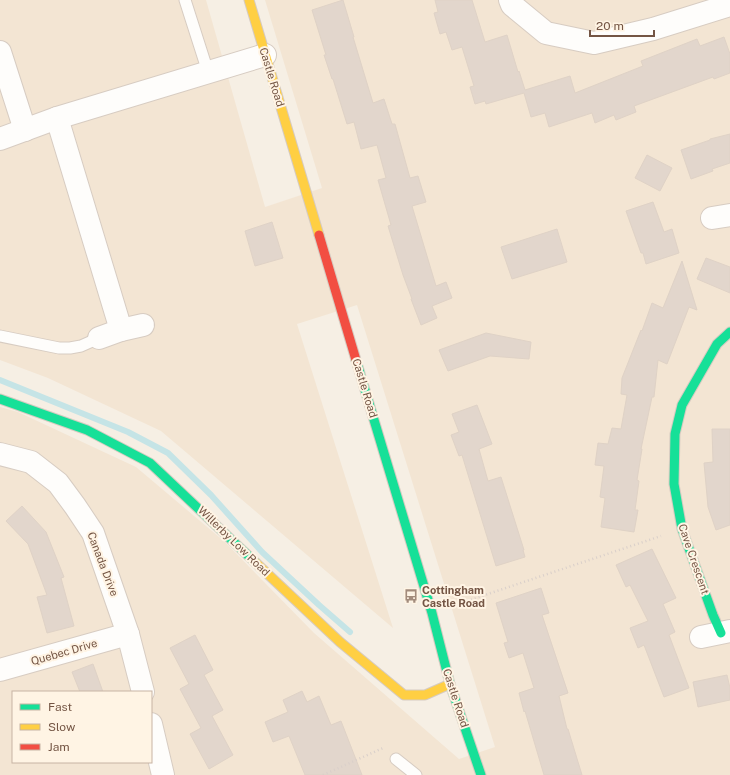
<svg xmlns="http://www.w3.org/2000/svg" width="730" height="775" viewBox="0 0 730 775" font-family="'Public Sans',sans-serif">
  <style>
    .residential { fill: #f3e5d3; fill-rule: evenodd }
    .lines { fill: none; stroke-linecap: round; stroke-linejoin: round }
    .stream { stroke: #c5e4e6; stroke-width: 6 }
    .building { fill: #e2d6cc; stroke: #dfd2c6 }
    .lane-casing { stroke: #d7ccc2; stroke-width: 13 }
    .street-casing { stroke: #d7ccc2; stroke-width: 24 }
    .fast-casing { stroke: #d6cbc1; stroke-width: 11 }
    .slow-casing { stroke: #d6cbc1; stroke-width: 11 }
    .jam-casing { stroke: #d6cbc1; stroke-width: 11 }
    .path { stroke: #d9cfca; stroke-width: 2.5; stroke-dasharray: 1 3; stroke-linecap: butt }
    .lane { stroke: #fefdfb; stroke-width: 11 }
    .street { stroke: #fefdfb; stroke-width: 22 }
    .fast { stroke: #16e098; stroke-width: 9 }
    .slow { stroke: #ffcf43; stroke-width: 9 }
    .jam { stroke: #f24e42; stroke-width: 9 }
    .labels { text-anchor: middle; stroke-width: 4; stroke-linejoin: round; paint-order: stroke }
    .street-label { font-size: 11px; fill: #745544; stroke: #fff4e4 }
    .poi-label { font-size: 11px; font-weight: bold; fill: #745544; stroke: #fff4e4; text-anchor: start }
  </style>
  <rect width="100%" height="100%" fill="#f6efe4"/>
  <path class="residential" d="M0 0H206L265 207 322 188 265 0H730V775H0V407L18 412 136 467 225 542 314 633 459 759 495 747 357 305 297 324 393 628 161 431 48 378 0 360ZM13 692H151V762H13Z"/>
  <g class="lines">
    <path class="stream" d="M0 380 128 432 168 453 211 495 262 552 319 605 350 632"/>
  </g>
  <g class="building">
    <path d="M343 0 354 37H353L373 103 384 99 392 124H395L410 178 418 176 426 202 412 206 436 286 446 282 452 298 432 306 437 318 421 325 411 299H412L403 275 388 226 391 225 378 180 386 178 377 145 361 149 354 122 347 124 333 79H332L324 55H326L312 10Z"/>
    <path d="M435 0H472L485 42 507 35 518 72 519 71 525 90 570 76 575 93 643 66 641 61 697 39 700 46 724 37 730 54V73L714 79 713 77 634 106 636 112 616 120 614 115 595 123 592 113 549 127 545 113 531 117 524 93 486 104 485 101 475 104 470 87 474 86 462 47 452 50 446 32 440 34 434 13 438 12Z"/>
    <path d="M730 134V163L712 169 713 171 691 179 681 150 710 140V139Z"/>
    <path d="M647 155 672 168 660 191 635 178Z"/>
    <path d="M653 202 664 232 672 229 679 253 646 264 643 253H641L626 211Z"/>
    <path d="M272 222 283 258 255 266 245 231Z"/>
    <path d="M557 229 567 262 512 279 501 247Z"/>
    <path d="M706 258 730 267V293L697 279Z"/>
    <path d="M682 261 697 310 689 307 667 364 658 360 654 397H652L641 449H642L637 480 639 481 635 510H638L634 532 601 527 605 498 600 497 604 466 595 465 598 443 608 444 612 428 621 429 627 395 621 394 622 378 641 330 642 331 652 303 663 308Z"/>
    <path d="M486 333 531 342 529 359 490 356 448 371 439 350Z"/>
    <path d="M477 405 492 444 479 449 488 481 501 477 524 550H523L525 557 496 566 462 455 459 456 451 435 459 432 452 414Z"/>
    <path d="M712 429H730V525L716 530 708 507 704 463 713 462Z"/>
    <path d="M22 506 46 532 64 577 61 578 74 626 47 633 37 597 47 595 28 544 6 521Z"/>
    <path d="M652 549 676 598 663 604 675 632 669 635 689 688 664 697 644 645 638 648 630 628 648 621 630 585 626 587 616 565Z"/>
    <path d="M541 588 549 613 542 615 568 693 559 696 567 729H568L582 775H544L525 711 524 712 519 693 534 688 523 653 509 658 504 643 508 642 496 603Z"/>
    <path d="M195 635 213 670 204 675 223 710 212 716 233 755 209 769 190 734 201 728 180 689 189 684 170 648Z"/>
    <path d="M93 664 103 692H80L72 672Z"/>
    <path d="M727 675 730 688V700L698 707 693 682Z"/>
    <path d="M302 691 307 702 319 696 331 725 341 721 362 775H305L289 736 273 742 265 722 288 712 283 700Z"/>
  </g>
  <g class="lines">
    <defs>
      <g id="lane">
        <path d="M185 0 208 72"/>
        <path d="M0 336 59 348H70L81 346 99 338"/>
        <path d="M396 759 416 775"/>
      </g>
      <g id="street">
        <path d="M510 0 512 5 546 33 594 43 653 29 730 5"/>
        <path d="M0 52 25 130"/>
        <path d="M57 118 121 330"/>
        <path d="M0 139 57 118 265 55"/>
        <path d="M712 218 730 215"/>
        <path d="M99 338 121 330 143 325"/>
        <path d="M0 454 31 462 58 483 75 506 93 533 128 634 143 692"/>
        <path d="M701 637 730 631"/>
        <path d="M0 670 128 634"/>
        <path d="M151 724 163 775"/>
      </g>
      <g id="fast">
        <path d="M356 360 432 613 450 684 481 775"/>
        <path d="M0 399 87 430 150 463 256 563"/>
        <path d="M721 633 713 615 682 529 674 484 675 434 682 405 717 344 730 332"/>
      </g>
      <g id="slow">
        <path d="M249 0 319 235"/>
        <path d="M256 563 340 642 404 695H425L450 684"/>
      </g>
      <path id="jam" d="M319 235 356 360"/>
    </defs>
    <use href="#lane" class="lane-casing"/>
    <use href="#street" class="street-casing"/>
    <use href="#fast" class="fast-casing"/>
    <use href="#slow" class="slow-casing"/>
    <use href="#jam" class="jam-casing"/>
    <g class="path">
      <path d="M452 606 661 536"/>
      <path d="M323 775 383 748 384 749"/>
    </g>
    <use href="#lane" class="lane"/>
    <use href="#street" class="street"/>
    <use href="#fast" class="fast"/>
    <use href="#slow" class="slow"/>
    <use href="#jam" class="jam"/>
  </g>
  <defs>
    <symbol id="bus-bare" viewBox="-9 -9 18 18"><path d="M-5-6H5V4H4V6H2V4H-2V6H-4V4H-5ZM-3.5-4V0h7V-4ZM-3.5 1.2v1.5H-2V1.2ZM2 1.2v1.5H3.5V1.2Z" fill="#a28b7c" stroke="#fff4e4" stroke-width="2.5" paint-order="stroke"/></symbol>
  </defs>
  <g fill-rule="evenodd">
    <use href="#bus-bare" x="401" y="586" width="20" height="20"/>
  </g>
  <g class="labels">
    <g class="street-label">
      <text transform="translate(272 77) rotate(73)" y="4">Castle Road</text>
      <text transform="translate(365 388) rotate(73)" y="4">Castle Road</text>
      <text transform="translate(234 541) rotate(44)" y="4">Willerby Low Road</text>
      <text transform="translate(694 559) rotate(71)" y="4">Cave Crescent</text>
      <text transform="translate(103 564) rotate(69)" y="4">Canada Drive</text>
      <text transform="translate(64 652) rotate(-16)" y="4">Quebec Drive</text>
      <text transform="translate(456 698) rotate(72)" y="4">Castle Road</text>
    </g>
    <g class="poi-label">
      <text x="422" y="594">Cottingham<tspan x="422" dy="13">Castle Road</tspan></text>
    </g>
  </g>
  <rect x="12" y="691" width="140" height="72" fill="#fff4e4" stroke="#c7b4a4"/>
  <rect x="20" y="704" width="20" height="6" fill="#16e098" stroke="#c7b4a4"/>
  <text x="48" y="711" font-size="12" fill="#745544">Fast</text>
  <rect x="20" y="724" width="20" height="6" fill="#ffcf43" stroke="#c7b4a4"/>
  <text x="48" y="731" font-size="12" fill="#745544">Slow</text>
  <rect x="20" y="744" width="20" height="6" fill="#f24e42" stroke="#c7b4a4"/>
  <text x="48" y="751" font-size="12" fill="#745544">Jam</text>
  <path d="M590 30v6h64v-6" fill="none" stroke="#745544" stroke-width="2"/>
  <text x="596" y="30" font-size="12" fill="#745544" stroke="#fff4e4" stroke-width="3" paint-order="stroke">20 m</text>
</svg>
